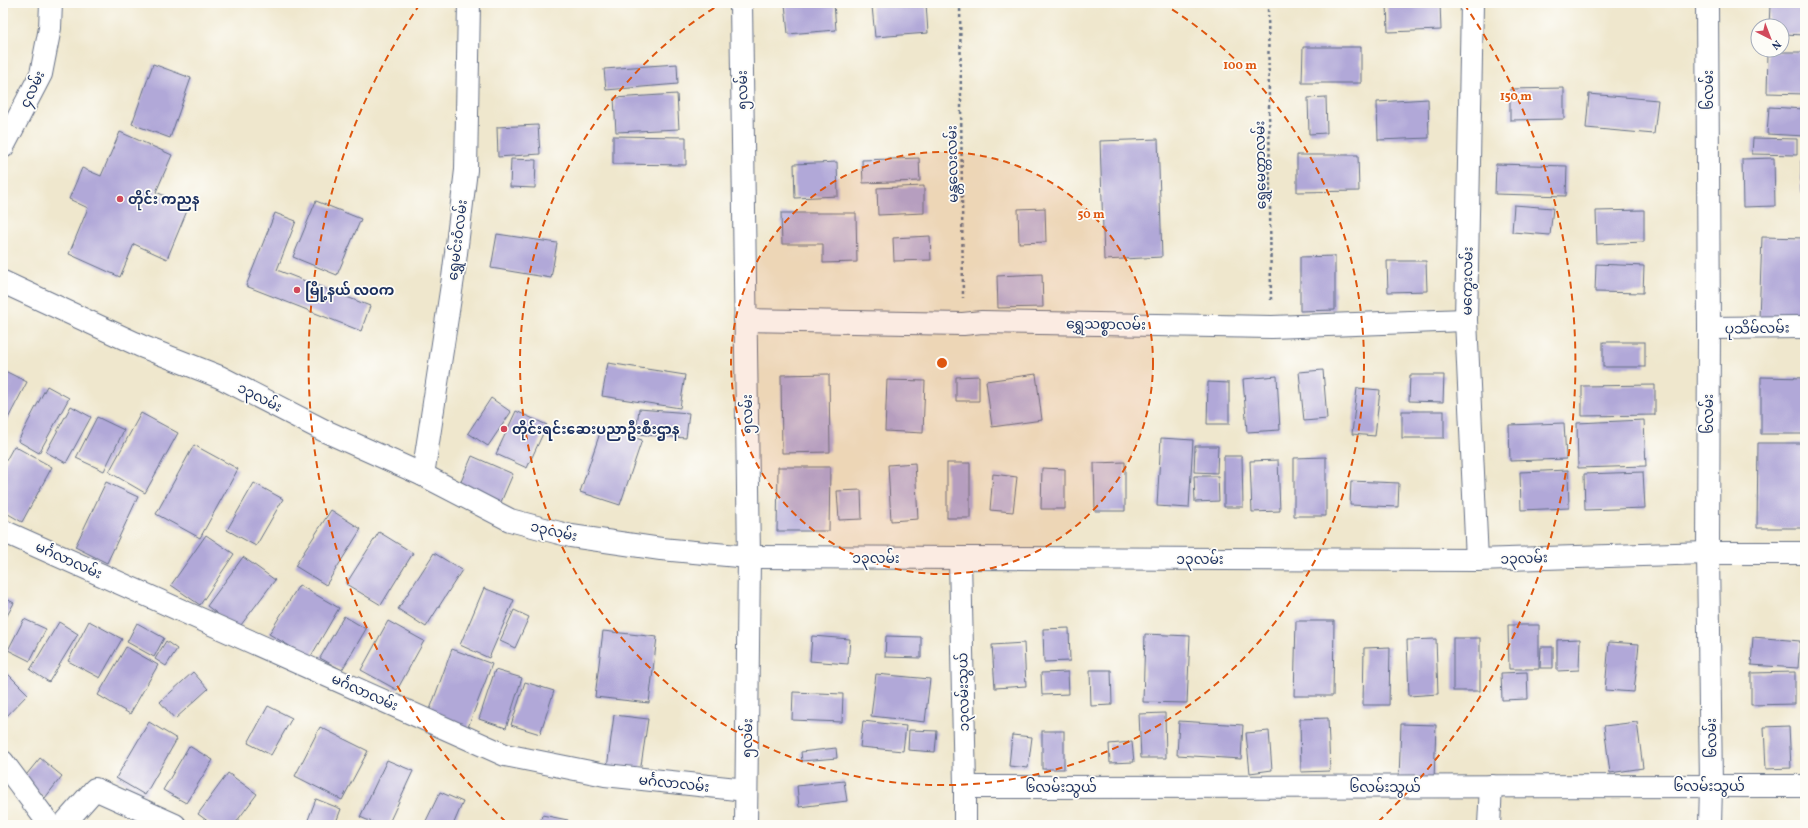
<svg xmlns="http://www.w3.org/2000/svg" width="1808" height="828" viewBox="0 0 1808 828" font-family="Vollkorn,'Noto Sans Myanmar',serif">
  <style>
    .building { fill: #b1a8d8 }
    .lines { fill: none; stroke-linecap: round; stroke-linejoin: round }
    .minor-casing { stroke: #656f85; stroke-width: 24 }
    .tertiary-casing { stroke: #656f85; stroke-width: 24 }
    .path { stroke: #656f85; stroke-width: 2.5; stroke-dasharray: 3 3; stroke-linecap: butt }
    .minor { stroke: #fff; stroke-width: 22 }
    .tertiary { stroke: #fff; stroke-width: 22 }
    .ring { fill: none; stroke: #de5710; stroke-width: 2; stroke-dasharray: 7 5 }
    .poi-dot { fill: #d1495b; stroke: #fdfcf7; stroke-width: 1.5 }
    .labels { text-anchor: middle; stroke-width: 3.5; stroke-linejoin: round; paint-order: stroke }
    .street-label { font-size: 14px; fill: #1b2f5e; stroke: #fdfcf7 }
    .poi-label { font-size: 14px; font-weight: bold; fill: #1b2f5e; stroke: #fdfcf7; text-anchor: start }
    .centre { fill: #de5710; stroke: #fdfcf7; stroke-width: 2 }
    .ring-label { font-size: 12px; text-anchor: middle; font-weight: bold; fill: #de5710; stroke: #fdfcf7; stroke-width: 3.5; stroke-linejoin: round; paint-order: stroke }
  </style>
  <rect width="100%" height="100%" fill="#fdfcf7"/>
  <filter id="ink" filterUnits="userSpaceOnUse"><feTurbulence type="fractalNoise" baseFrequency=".025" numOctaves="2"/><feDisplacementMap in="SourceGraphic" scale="8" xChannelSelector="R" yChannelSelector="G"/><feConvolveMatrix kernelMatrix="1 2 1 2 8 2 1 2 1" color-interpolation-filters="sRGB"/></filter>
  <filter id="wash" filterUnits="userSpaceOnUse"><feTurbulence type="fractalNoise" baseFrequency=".012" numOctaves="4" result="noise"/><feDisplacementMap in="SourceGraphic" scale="16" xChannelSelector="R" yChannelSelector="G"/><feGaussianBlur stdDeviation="0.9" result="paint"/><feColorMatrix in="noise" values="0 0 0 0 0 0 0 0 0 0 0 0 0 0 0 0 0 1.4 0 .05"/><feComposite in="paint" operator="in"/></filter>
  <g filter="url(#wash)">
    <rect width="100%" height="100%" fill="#efe7cd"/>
    <g id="blocks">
      <g class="building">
        <path d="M834 3 836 30 788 34 785 4Z"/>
        <path d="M906 3H926L928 33 875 37 872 6Z"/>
        <path d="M1387 3H1440L1441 30 1388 32Z"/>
        <path d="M1770 5 1805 6V35L1782 34V26H1769Z"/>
        <path d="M1303 47H1361V83H1302Z"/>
        <path d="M1768 52H1805V94L1767 93Z"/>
        <path d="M153 64 191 78 170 138 132 124Z"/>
        <path d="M677 64 678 84 606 90 604 69Z"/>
        <path d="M1564 88V119L1510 120V89Z"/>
        <path d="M677 94 679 129 616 132 614 98Z"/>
        <path d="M1589 94 1658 100 1654 134 1586 128Z"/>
        <path d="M1326 97 1327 133 1309 134 1308 98Z"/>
        <path d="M1428 99 1429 138 1378 140 1377 102Z"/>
        <path d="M1769 107 1805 109V136L1767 134Z"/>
        <path d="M538 125 540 154 498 157 497 127Z"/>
        <path d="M120 132 172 155 156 192 189 206 167 259 134 244 120 277 69 254 88 208 69 199 82 168 101 176Z"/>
        <path d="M613 136 686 137V165L613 164Z"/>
        <path d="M1753 138 1797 139V155L1752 154Z"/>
        <path d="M1158 139 1162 257 1104 260 1100 141Z"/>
        <path d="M1297 155H1358L1359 191 1297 192Z"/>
        <path d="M919 158 920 181 863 183 862 160Z"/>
        <path d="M1774 158 1775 206 1743 207 1742 159Z"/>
        <path d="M511 159 536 160 535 188 510 187Z"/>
        <rect x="1801" y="161" width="4" height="31"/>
        <path d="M837 162 838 196 795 198 794 164Z"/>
        <path d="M1496 164 1567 166 1566 196 1495 194Z"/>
        <path d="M924 186V213L878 215 877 188Z"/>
        <path d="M316 201 361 219 337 275 293 257Z"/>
        <path d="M1514 205 1553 208 1550 235 1512 232Z"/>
        <path d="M1045 208 1046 242 1019 243 1018 209Z"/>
        <path d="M1644 210V242L1597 244 1596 211Z"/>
        <path d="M275 213 296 221 277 270 370 306 361 331 246 286Z"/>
        <path d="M781 213H856L857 262 823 263V244H782Z"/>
        <path d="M497 234 557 243 551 278 491 268Z"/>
        <path d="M930 236 931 260 894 261 893 238Z"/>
        <path d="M1762 237 1805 238V320L1759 319Z"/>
        <path d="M1335 256V310L1300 311V257Z"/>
        <path d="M1387 261H1426L1427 291 1388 292Z"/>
        <path d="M1596 264 1644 266 1643 293 1595 292Z"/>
        <path d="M1042 274 1043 307 998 308 997 276Z"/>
        <rect x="1603" y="342" width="42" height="25"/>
        <path d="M608 363 685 375 680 408 602 396Z"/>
        <path d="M3 370 27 382 3 428Z"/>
        <path d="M1323 370 1327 419 1304 421 1299 372Z"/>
        <path d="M829 374 830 452 782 453 781 375Z"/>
        <path d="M1036 374 1042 420 992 427 986 381Z"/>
        <path d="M1410 375H1444L1443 402 1409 401Z"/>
        <path d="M979 376V401H956V377Z"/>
        <path d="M1277 376 1280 430 1247 432 1243 379Z"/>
        <path d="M1761 377 1805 378V434H1761Z"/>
        <path d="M887 380 925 381 923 433 885 431Z"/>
        <path d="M1208 382 1229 383V424H1207Z"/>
        <path d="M1655 385V415L1582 416V386Z"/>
        <path d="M47 386 69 398 39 453 18 441Z"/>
        <path d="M1357 388 1380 390 1375 436 1352 434Z"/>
        <path d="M491 398 511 412 488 446 468 433Z"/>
        <path d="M71 406 91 417 66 463 46 452Z"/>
        <path d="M639 409 689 413 686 438 636 434Z"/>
        <path d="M516 411 547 425 527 468 496 454Z"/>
        <rect x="1402" y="411" width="42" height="27"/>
        <path d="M141 413 178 433 145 493 109 472Z"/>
        <path d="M97 417 124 430 104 471 76 458Z"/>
        <path d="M1644 420 1646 466 1578 468 1577 423Z"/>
        <path d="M1564 423 1566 459 1510 461 1509 425Z"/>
        <path d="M602 427 642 440 620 505 580 492Z"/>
        <path d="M1161 438 1193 440 1189 508 1157 506Z"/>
        <path d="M1758 443H1805V528H1757Z"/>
        <path d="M194 445 238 469 200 538 156 514Z"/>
        <path d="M14 446 52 467 22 522 3 511V466Z"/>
        <path d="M1195 446H1218L1217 473 1194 472Z"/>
        <path d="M472 456 513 474 498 509 457 491Z"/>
        <path d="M1224 456H1242L1243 507H1224Z"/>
        <path d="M1326 457V516H1294V458Z"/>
        <path d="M1278 460 1280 511 1252 512 1250 461Z"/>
        <path d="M1125 462V511H1095L1094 463Z"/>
        <path d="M915 463 918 519 891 521 888 465Z"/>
        <rect x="947" y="463" width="23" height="55"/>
        <path d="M778 467H830L829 531H777Z"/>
        <path d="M1042 468 1065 469V509H1041Z"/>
        <path d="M1568 470 1569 508 1521 510 1520 472Z"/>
        <path d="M1643 472 1645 508 1585 510 1584 474Z"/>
        <path d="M993 474 1017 477 1013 512 990 510Z"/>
        <path d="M1194 476H1218L1219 501 1195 502Z"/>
        <path d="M1351 481 1399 483 1398 507 1350 505Z"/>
        <path d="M106 482 138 497 107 563 75 547Z"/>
        <path d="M254 483 283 499 256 546 227 530Z"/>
        <path d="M861 490 862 519 839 520 837 491Z"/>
        <path d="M331 510 361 529 326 585 295 566Z"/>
        <path d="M379 532 413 553 381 605 346 584Z"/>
        <path d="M206 535 234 554 200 605 171 585Z"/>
        <path d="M434 553 462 570 426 627 398 609Z"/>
        <path d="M243 557 275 580 238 629 207 606Z"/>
        <path d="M299 585 339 608 310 658 269 634Z"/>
        <path d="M484 588 514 600 489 658 460 645Z"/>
        <path d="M3 597 14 603 3 623Z"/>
        <path d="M514 610 529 617 515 648 500 641Z"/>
        <path d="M344 616 366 629 342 670 320 658Z"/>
        <path d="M24 619 46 629 30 661 8 650Z"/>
        <path d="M89 621 122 639 100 678 68 661Z"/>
        <path d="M388 621 424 641 397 690 361 670Z"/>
        <path d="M1296 621H1334L1333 696H1294Z"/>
        <path d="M59 622 78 634 49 682 30 670Z"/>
        <path d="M137 623 164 638 154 657 127 642Z"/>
        <path d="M1508 625H1539V669H1509Z"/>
        <path d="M1069 628 1070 661 1044 662 1043 629Z"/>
        <path d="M603 631 657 637 649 703 595 697Z"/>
        <path d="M1145 634 1190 636 1187 703 1143 702Z"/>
        <path d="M812 636 850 639 848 664 810 661Z"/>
        <path d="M886 636 921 637V658L885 657Z"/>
        <path d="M1753 637 1800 641 1798 668 1751 665Z"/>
        <rect x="1453" y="638" width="27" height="53"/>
        <path d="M1436 639 1438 694 1409 696 1407 640Z"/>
        <path d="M1580 639 1579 670 1557 671V640Z"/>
        <path d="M166 641 177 649 166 666 155 659Z"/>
        <path d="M1609 642 1639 644 1634 692 1605 690Z"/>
        <path d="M1024 643 1026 686 995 688 992 645Z"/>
        <path d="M126 647 158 665 130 714 98 695Z"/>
        <path d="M1390 647 1389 705H1363L1364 648Z"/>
        <path d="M1541 647H1553V668H1540Z"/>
        <path d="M452 649 492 664 467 730 428 715Z"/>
        <path d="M3 669 28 694 3 720Z"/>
        <path d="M495 670 522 678 506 728 479 719Z"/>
        <path d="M1090 670H1111L1112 705 1091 706Z"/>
        <path d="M193 672 208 689 175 719 160 702Z"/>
        <path d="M1068 672 1069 694 1042 695 1041 673Z"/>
        <path d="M1527 672 1528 699 1502 700 1501 673Z"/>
        <path d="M1795 672V704L1751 705V673Z"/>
        <path d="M876 674 930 679 925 722 871 716Z"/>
        <path d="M525 682 554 691 540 734 511 725Z"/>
        <path d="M793 692 843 694 842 722 792 720Z"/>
        <path d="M268 706 292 718 271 755 248 743Z"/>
        <path d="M1165 713 1166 758H1141L1139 714Z"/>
        <path d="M614 715 648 719 640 772 607 768Z"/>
        <path d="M1328 718 1330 771 1301 772 1300 719Z"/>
        <path d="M863 721 906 726 903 751 860 747Z"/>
        <path d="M1179 721 1243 725 1241 759 1177 755Z"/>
        <path d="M149 722 177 739 145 795 116 778Z"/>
        <path d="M1637 722 1643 768 1610 773 1604 726Z"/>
        <path d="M1401 724 1436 725 1434 780 1399 779Z"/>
        <path d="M1789 726 1791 768 1766 769 1764 727Z"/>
        <path d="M320 727 368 751 342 800 295 776Z"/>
        <path d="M909 730 937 731 935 752 908 750Z"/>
        <rect x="1042" y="731" width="22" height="38"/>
        <path d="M1269 731 1272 770 1250 773 1246 733Z"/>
        <path d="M1012 735 1032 737 1028 768 1009 766Z"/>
        <path d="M1132 742 1134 762 1110 763 1109 744Z"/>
        <path d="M189 746 213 760 186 803 163 790Z"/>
        <path d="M836 748 837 758 802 761 801 752Z"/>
        <path d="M40 758 62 776 45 798 22 780Z"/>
        <path d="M387 760 413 771 388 825H379L360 817Z"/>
        <path d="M228 773 257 794 234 825H213L198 814Z"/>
        <path d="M844 781 847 801 799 807 797 786Z"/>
        <path d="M440 792 463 802 453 825H424Z"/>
        <path d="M316 799 341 809 335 825H306Z"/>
        <path d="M542 815 568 820 567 825H540Z"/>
      </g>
    </g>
  </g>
  <g filter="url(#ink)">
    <use href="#blocks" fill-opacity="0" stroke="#656f85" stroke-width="1"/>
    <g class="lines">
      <defs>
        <g id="minor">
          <path d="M741 3 749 557 746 825"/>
          <path d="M1472 3 1466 320 1477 560"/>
          <path d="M1707 3 1709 328 1708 553 1711 786 1710 825"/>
          <path d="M745 320 963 324 982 322 1272 327 1466 320"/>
          <path d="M1709 328 1805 327"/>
          <path d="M423 475 453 278 466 170 469 3"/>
          <path d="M3 531 505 755 605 775 746 790"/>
          <path d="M960 559 965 787V825"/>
          <path d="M3 762 50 825"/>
          <path d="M965 787 1805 786"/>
          <path d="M63 825 95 789 175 825"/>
          <path d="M1489 825 1491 786"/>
        </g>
        <g id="tertiary">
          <path d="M3 147 41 74 50 28 51 3"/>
          <path d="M3 282 141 346 220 377 325 431 423 475 510 520 571 536 661 549 749 557 1477 560 1708 553H1805"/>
        </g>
      </defs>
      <use href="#minor" class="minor-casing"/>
      <use href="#tertiary" class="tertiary-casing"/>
      <g class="path">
        <path d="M960 3 963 298"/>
        <path d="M1268 3 1271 302"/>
      </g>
      <use href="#minor" class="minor"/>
      <use href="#tertiary" class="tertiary"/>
    </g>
  </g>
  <circle cx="942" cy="363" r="211" fill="#de5710" fill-opacity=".12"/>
  <g class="ring">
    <circle cx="942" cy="363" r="211"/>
    <path d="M1162 3A422 422 0 1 1 722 3"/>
    <path d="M506 822A633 633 0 0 1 420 4M1464 4A633 633 0 0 1 1378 822"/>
  </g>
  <g class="poi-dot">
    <circle cx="120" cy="199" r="4"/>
    <circle cx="297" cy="290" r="4"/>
    <circle cx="504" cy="429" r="4"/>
  </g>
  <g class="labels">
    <g class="street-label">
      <text transform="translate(32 89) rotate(-65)" y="5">၄လမ်း</text>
      <text transform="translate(742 90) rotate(-91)" y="5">၅လမ်း</text>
      <text transform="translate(1708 90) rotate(-90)" y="5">၆လမ်း</text>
      <text transform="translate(952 164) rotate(-91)" y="5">မန္တလေးလမ်း</text>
      <text transform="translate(1260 165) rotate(-91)" y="5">ရွှေမေတ္တာလမ်း</text>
      <text transform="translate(457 240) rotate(-83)" y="5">ရွှေမင်းဝံလမ်း</text>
      <text transform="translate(1467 281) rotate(-89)" y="5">မကွေးလမ်း</text>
      <text transform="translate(1106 324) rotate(1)" y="5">ရွှေသစ္စာလမ်း</text>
      <text transform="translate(1757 328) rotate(-1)" y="5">ပုသိမ်လမ်း</text>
      <text transform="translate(260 397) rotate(27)" y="5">၁၃လမ်း</text>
      <text transform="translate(747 414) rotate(-91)" y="5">၅လမ်း</text>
      <text transform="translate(1708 414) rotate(-90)" y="5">၆လမ်း</text>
      <text transform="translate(554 531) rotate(13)" y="5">၁၃လမ်း</text>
      <text x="876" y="563">၁၃လမ်း</text>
      <text transform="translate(1524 558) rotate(-2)" y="5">၁၃လမ်း</text>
      <text x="1200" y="564">၁၃လမ်း</text>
      <text transform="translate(69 560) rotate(24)" y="5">မင်္ဂလာလမ်း</text>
      <text transform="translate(365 692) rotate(24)" y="5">မင်္ဂလာလမ်း</text>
      <text transform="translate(963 692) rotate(-91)" y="5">၁၃လမ်းသွယ်</text>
      <text transform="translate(747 738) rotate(-89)" y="5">၅လမ်း</text>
      <text transform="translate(1711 738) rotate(-91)" y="5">၆လမ်း</text>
      <text transform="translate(674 783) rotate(6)" y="5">မင်္ဂလာလမ်း</text>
      <text x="1709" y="791">၆လမ်းသွယ်</text>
      <text x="1061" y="792">၆လမ်းသွယ်</text>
      <text x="1385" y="792">၆လမ်းသွယ်</text>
    </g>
    <g class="poi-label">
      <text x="128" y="204">တိုင်း ကညန</text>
      <text x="305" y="295">မြို့နယ် လဝက</text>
      <text x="512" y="434">တိုင်းရင်းဆေးပညာဦးစီးဌာန</text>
    </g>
  </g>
  <circle cx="942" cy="363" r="6" class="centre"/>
  <g class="ring-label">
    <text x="1240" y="69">100 m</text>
    <text x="1516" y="100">150 m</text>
    <text x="1091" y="218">50 m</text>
  </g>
  <rect width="1808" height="828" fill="none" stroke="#fdfcf7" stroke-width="16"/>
  <g transform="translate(1770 38) rotate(138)"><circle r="19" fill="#fdfcf7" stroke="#a3aaba"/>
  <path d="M0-3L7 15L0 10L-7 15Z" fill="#d1495b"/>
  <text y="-6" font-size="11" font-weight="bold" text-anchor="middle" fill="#1b2f5e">N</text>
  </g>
</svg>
